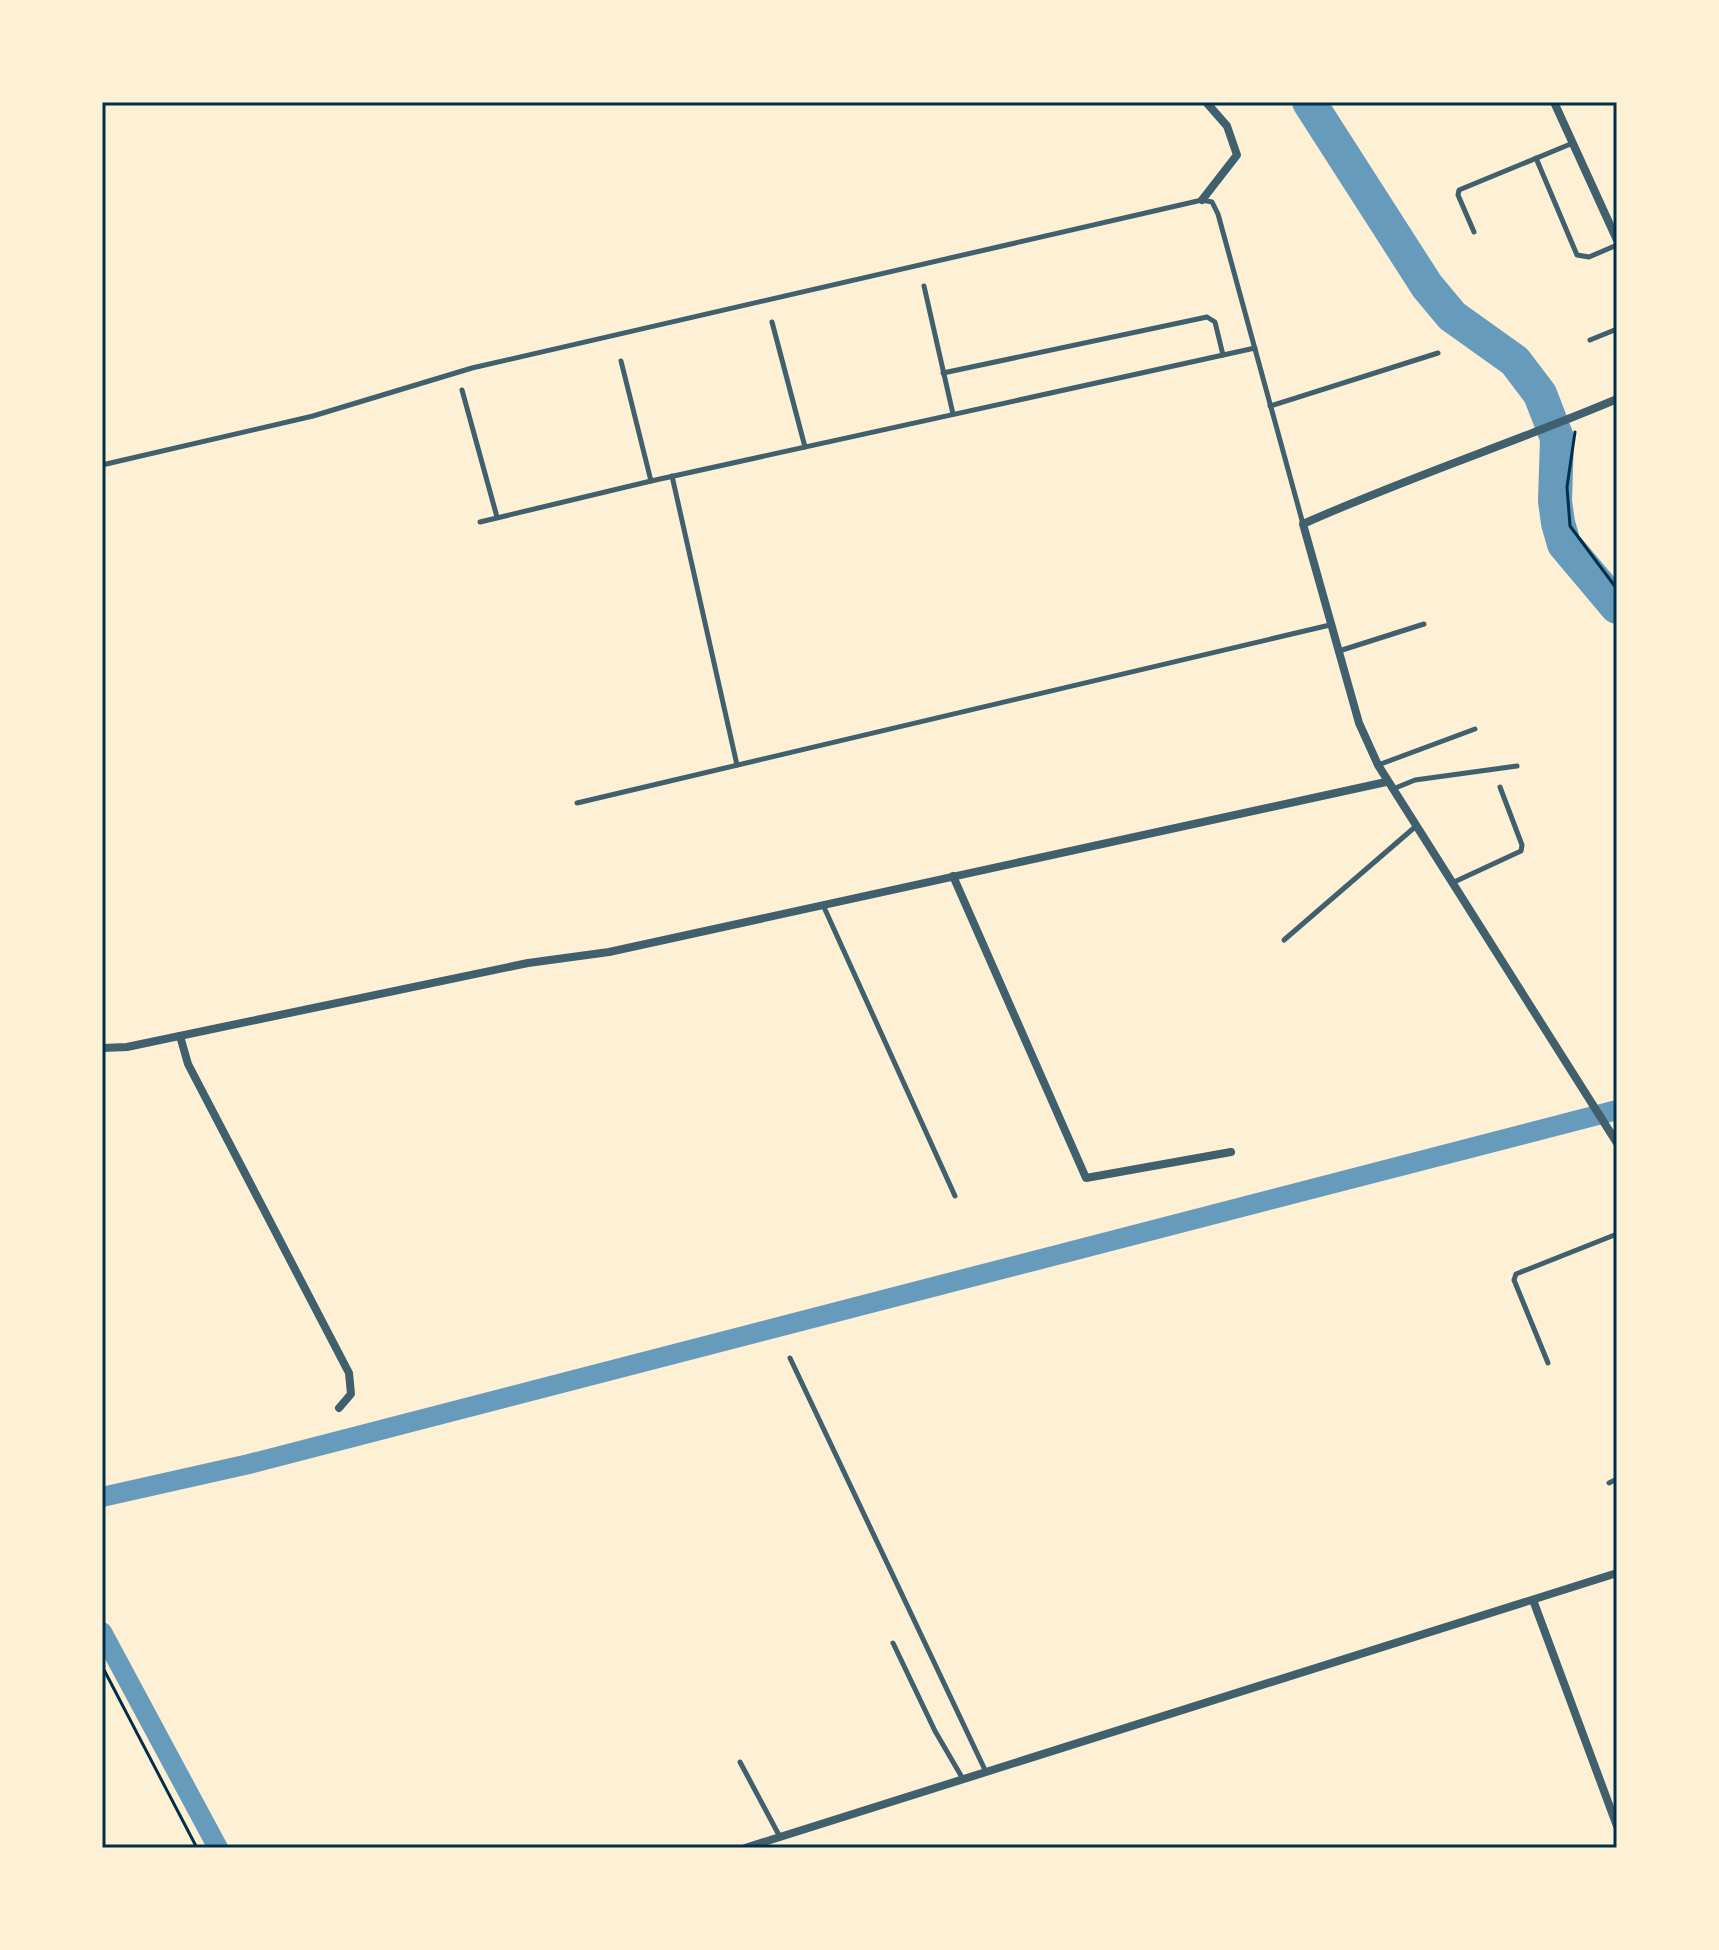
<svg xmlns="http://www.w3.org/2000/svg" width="1719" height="1950" viewBox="0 0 1719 1950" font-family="'Fira Sans Condensed',sans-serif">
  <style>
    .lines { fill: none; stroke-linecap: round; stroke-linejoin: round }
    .canal { stroke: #669bbc; stroke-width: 20 }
    .river { stroke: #669bbc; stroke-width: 34 }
    .path { stroke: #003049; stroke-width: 3 }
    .service { stroke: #3f606c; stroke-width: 5 }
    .minor { stroke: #3f606c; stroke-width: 8 }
    .neatline { fill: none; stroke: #003049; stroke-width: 3 }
  </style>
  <rect width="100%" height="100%" fill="#fdf0d5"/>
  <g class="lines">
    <g class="canal">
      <path d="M102 1497 249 1464 1617 1110"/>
      <path d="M102 1632 218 1848"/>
    </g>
    <path class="river" d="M1309 102 1427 286 1452 316 1515 361 1540 394 1557 438 1555 501 1558 523 1564 544 1617 607"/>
    <g class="path">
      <path d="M1575 432 1567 487 1570 526 1617 589"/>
      <path d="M102 1666 197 1848"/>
    </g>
    <g class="service">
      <path d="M1536 158 1577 255 1589 257 1617 245"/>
      <path d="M1474 232 1458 195 1459 190 1573 143"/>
      <path d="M924 286 953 414"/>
      <path d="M772 322 805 447"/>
      <path d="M1590 340 1617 329"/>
      <path d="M621 361 651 481"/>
      <path d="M943 373 1207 317 1215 322 1223 355"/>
      <path d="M462 390 497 517"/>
      <path d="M1270 406 1438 353"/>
      <path d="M102 465 313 416 472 368 1202 200 1212 202 1218 214 1303 524"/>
      <path d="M672 476 737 765"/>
      <path d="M480 522 651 481 1255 348"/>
      <path d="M1339 651 1424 624"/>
      <path d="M1378 765 1475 729"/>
      <path d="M1393 789 1415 780 1517 766"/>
      <path d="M577 803 1330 625"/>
      <path d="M1452 883 1521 851 1522 845 1500 787"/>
      <path d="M823 905 955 1196"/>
      <path d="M1284 940 1415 827"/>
      <path d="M790 1358 986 1772"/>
      <path d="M1548 1363 1514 1280 1516 1274 1617 1234"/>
      <path d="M1609 1483 1617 1479"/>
      <path d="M893 1643 935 1731 963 1779"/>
      <path d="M740 1762 780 1837"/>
    </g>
    <g class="minor">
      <path d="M1554 102 1617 240"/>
      <path d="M1202 200 1237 155 1227 126 1206 102"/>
      <path d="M1617 399C1513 443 1406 478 1303 524L1359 723 1378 765 1617 1143"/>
      <path d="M953 876 1086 1178 1231 1152"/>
      <path d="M180 1036 188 1064 349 1373 351 1394 339 1408"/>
      <path d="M102 1048 127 1047 528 963 609 952 1386 782"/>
      <path d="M1533 1600 1617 1826"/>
      <path d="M745 1848 1617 1573"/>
    </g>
  </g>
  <rect width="1719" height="1950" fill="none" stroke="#fdf0d5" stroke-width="208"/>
  <rect x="104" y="104" width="1511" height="1742" class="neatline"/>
</svg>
